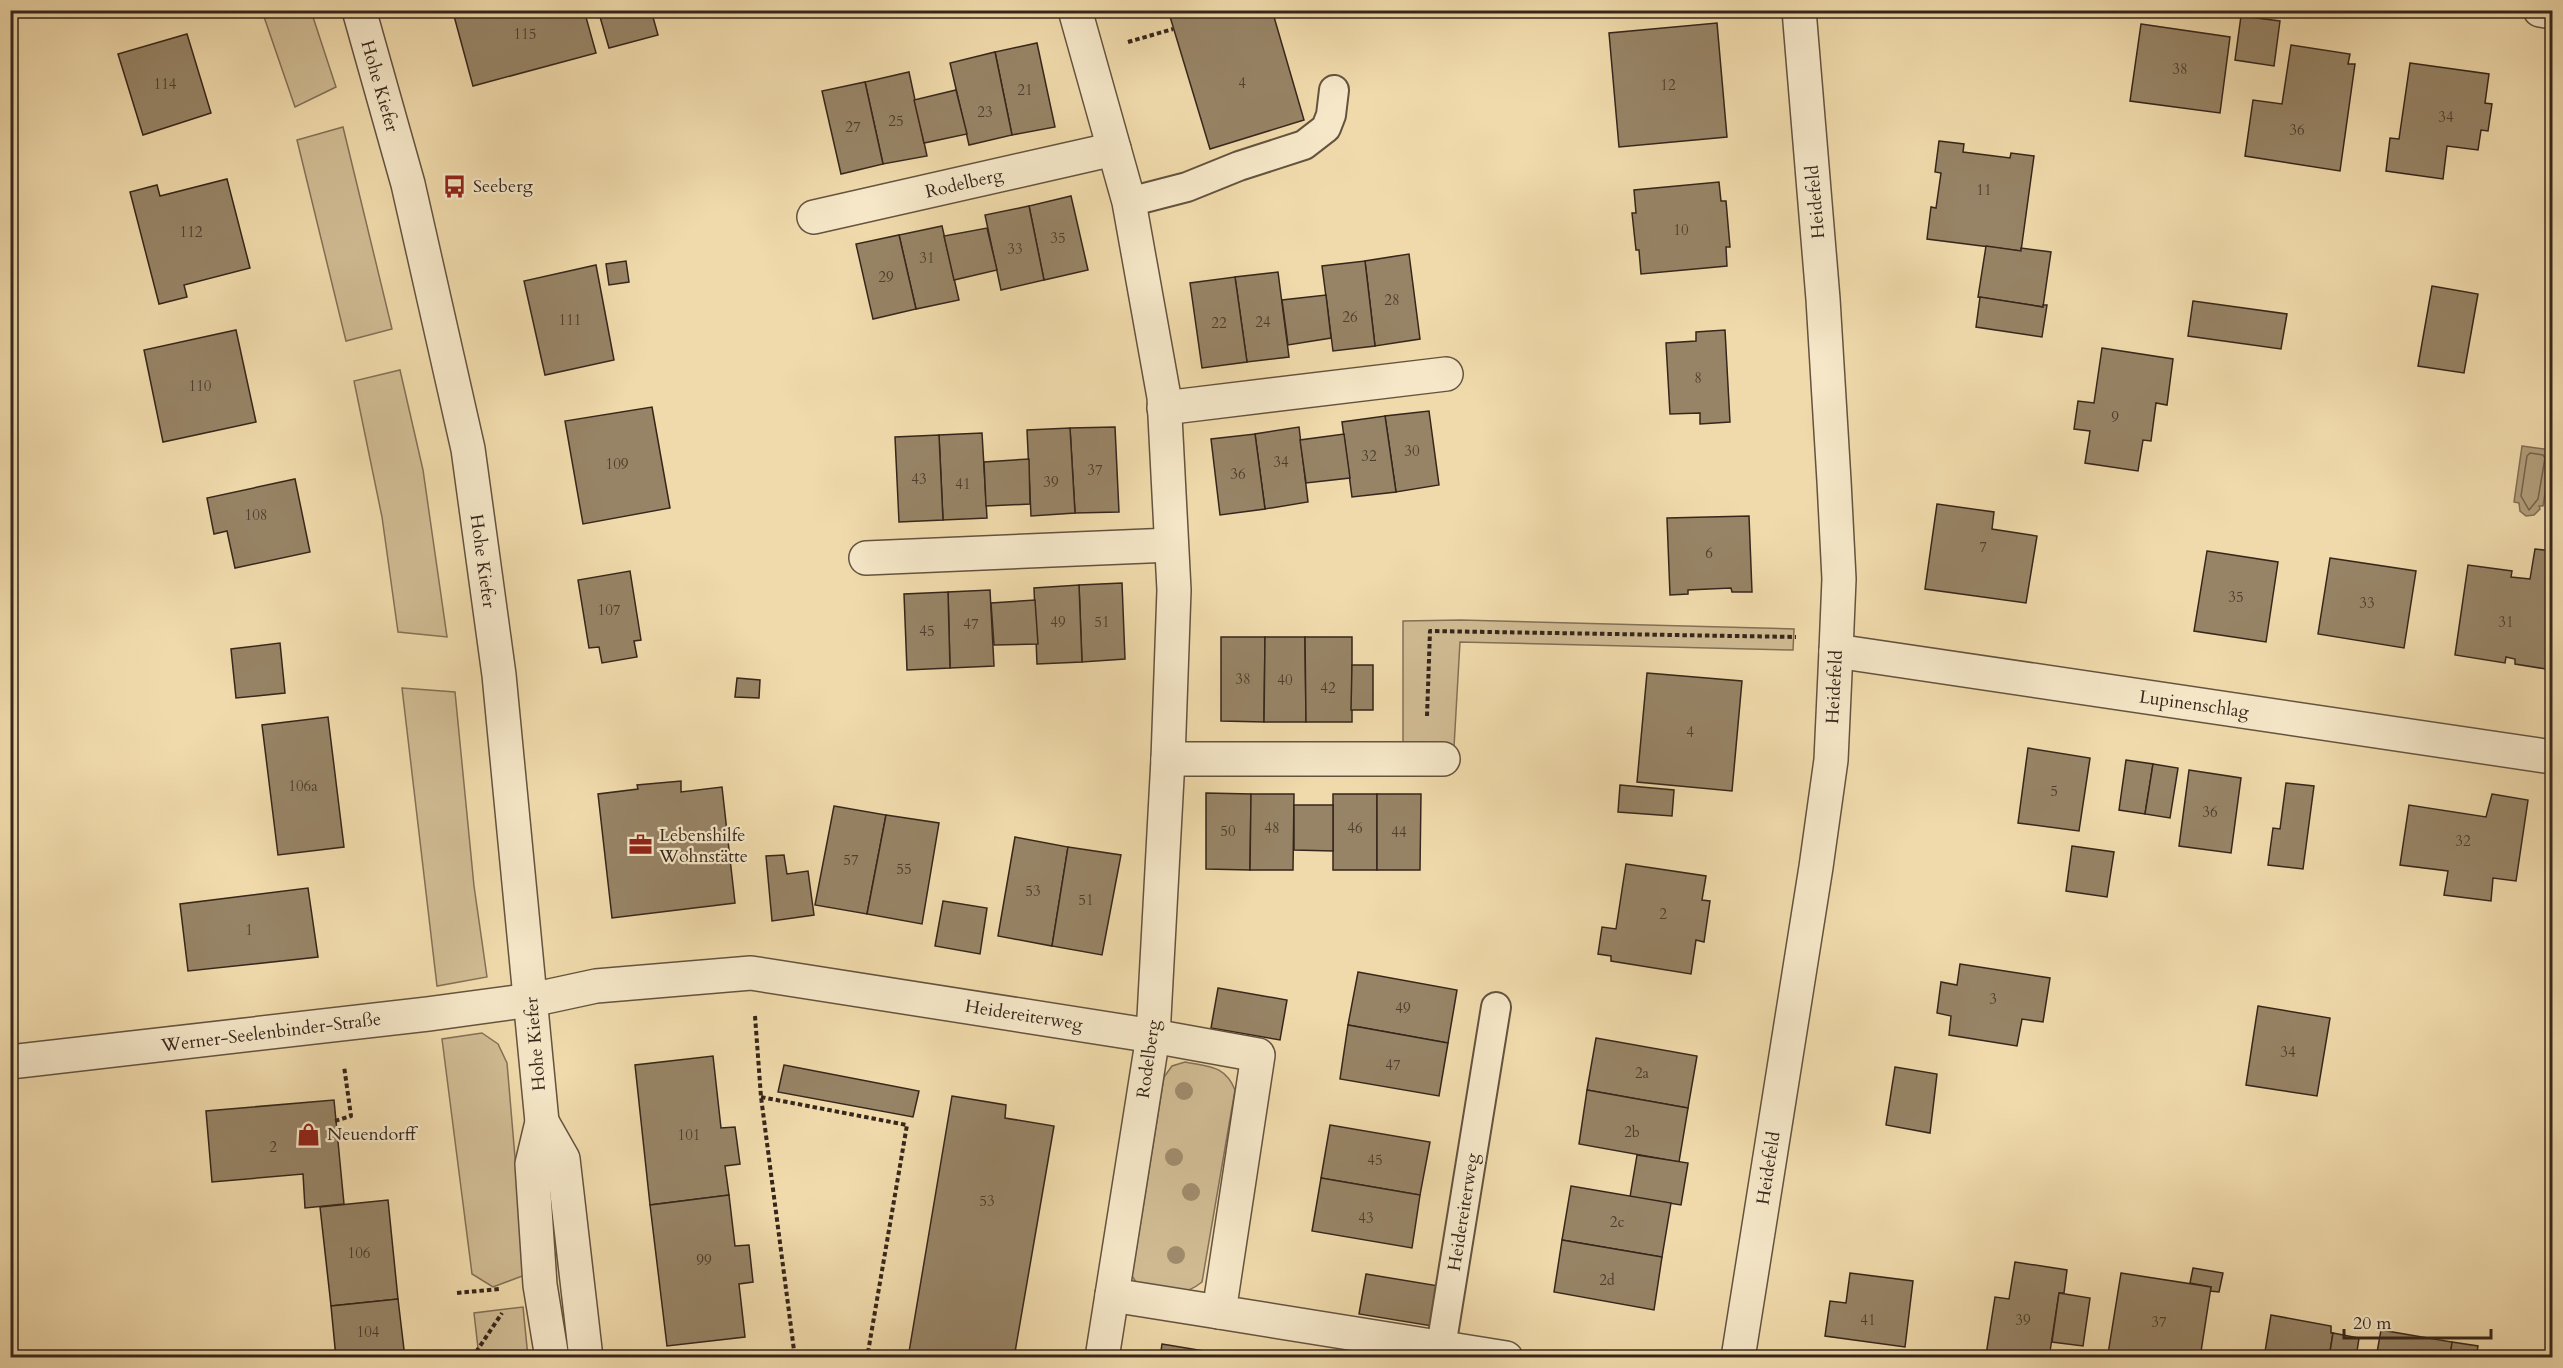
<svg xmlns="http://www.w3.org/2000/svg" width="2563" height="1368" viewBox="0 0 2563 1368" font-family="Cardo,serif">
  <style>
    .green { fill: #d0bb93; stroke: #837057; stroke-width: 1.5 }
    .water { fill: #b19d7a; stroke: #806d54; stroke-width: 1.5 }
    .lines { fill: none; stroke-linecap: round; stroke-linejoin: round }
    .shore { stroke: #74624a; stroke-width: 1.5 }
    .building { fill: #978466; stroke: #36261b; stroke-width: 1.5 }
    .service-casing { stroke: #64533f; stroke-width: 32 }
    .minor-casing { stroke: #64533f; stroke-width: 36 }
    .tertiary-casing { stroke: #64533f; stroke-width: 36 }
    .path { stroke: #36261b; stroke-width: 4; stroke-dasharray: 4.5 3; stroke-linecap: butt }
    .service { stroke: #f5e7c8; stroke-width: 28 }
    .minor { stroke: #f5e7c8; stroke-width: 33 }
    .tertiary { stroke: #f5e7c8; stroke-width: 33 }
    .tree { fill: #9f8b6c }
    .labels { text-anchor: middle; stroke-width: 4.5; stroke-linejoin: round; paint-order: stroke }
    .number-label { font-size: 15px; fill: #4e3e2e }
    .street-label { font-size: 18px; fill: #36261b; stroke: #f5e7c8 }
    .poi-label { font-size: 18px; fill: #36261b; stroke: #f5e7c8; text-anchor: start }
  </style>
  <rect width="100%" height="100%" fill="#f0daab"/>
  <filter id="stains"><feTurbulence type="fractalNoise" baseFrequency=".00333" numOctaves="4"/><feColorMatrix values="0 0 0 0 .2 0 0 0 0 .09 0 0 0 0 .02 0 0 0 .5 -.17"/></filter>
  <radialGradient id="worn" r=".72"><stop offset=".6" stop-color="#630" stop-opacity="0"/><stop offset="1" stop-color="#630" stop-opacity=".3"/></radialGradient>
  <g class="green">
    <path d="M262 11H311L336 87 295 107Z"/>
    <path d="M343 127 392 329 346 341 297 140Z"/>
    <path d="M400 370 423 470 447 637 398 632 382 517 354 381Z"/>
    <path d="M1461 620 1794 629 1793 650 1460 642 1454 747H1403V621Z"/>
    <path d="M402 688 455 692 474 886 487 977 437 986Z"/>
    <path d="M482 1033 498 1044 507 1063 525 1275 493 1287 472 1274 442 1039Z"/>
    <path d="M1185 1062C1209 1067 1225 1065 1235 1090L1202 1282C1180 1300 1164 1290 1138 1285L1132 1276 1164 1077 1172 1066Z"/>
    <path d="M523 1307 528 1357H479L474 1313Z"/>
  </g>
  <path class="water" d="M2522 446 2552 450 2543 506H2539L2540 509 2534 515 2526 516 2520 511 2519 503 2514 502Z"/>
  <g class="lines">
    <path class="shore" d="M2530 453 2543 455 2545 458 2538 499 2529 510 2521 496 2527 456Z"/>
  </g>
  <g class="building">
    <path d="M472 10H584L596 53 473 86 454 16Z"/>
    <path d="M598 10H651L658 35 609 48Z"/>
    <path d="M1168 10H1272L1304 120 1210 149Z"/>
    <path d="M2241 16 2280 21 2274 66 2235 60Z"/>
    <path d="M1717 23 1727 137 1619 147 1609 33Z"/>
    <path d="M2141 24 2230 37 2220 113 2130 101Z"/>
    <path d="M187 34 211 113 143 135 118 54Z"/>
    <path d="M1037 43 1055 127 1012 135 995 52Z"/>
    <path d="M2291 45 2350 54 2348 64H2355L2340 171 2245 156 2253 100 2282 104Z"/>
    <path d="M995 52 1012 135 969 145 950 63Z"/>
    <path d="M2410 63 2489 74 2485 103 2492 104 2488 131 2481 130 2478 150 2447 146 2443 179 2386 171 2390 138 2399 139Z"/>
    <path d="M909 72 927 156 883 164 865 82Z"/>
    <path d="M865 82 883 164 841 174 822 91Z"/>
    <path d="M956 90 967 134 924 143 914 100Z"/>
    <path d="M1939 141 1964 144 1963 152 2010 158 2011 153 2034 156 2021 251 1927 239 1931 207 1936 208 1941 173 1935 172Z"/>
    <path d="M227 179 250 268 184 285 187 297 159 304 130 192 157 185 160 196Z"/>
    <path d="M1719 182 1721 201H1726L1730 247H1726L1727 266 1641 274 1639 250H1636L1632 213H1636L1634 190Z"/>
    <path d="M1071 196 1088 270 1044 280 1029 206Z"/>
    <path d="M1029 206 1044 280 1001 290 985 215Z"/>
    <path d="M942 226 959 300 916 309 899 235Z"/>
    <path d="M987 228 997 270 954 280 944 236Z"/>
    <path d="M899 235 916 309 873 319 856 244Z"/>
    <path d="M1986 246 2021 251V248L2051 252 2043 307 1978 297Z"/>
    <path d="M1409 254 1420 339 1375 346 1365 261Z"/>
    <path d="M626 261 629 282 609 285 606 264Z"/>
    <path d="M1365 261 1375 346 1333 351 1322 266Z"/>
    <path d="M596 265 614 360 545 375 524 281Z"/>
    <path d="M1278 272 1289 357 1247 362 1235 277Z"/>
    <path d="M1235 277 1247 362 1202 368 1190 283Z"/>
    <path d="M2432 286 2478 294 2464 373 2418 366Z"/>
    <path d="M1326 295 1331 338 1288 345 1282 300Z"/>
    <path d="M1980 297 2043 307V305H2047L2042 337 1976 327Z"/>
    <path d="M2193 301 2287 314 2281 349 2188 336Z"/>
    <path d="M236 330 256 422 163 442 144 350Z"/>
    <path d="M1725 330 1730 422 1700 424V413L1670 414 1666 343 1696 341V332Z"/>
    <path d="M2102 348 2173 359 2167 405 2156 403 2151 441 2143 440 2138 471 2085 463 2090 431 2074 429 2078 401 2094 403Z"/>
    <path d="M652 407 670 508 583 524 565 421Z"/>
    <path d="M1429 411 1439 485 1396 492 1385 416Z"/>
    <path d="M1385 416 1396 492 1352 497 1342 422Z"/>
    <path d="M1115 427 1119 512 1075 513 1070 428Z"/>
    <path d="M1299 427 1308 502 1265 509 1255 434Z"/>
    <path d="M1070 428 1075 513 1031 516 1027 430Z"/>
    <path d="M982 433 987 518 943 520 939 435Z"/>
    <path d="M1255 434 1265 509 1220 515 1211 439Z"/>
    <path d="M1344 434 1350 478 1306 483 1300 440Z"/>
    <path d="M939 435 943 520 899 522 895 437Z"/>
    <path d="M1029 459 1030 504 986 506 984 462Z"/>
    <path d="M295 479 310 552 235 568 227 531 214 534 207 498Z"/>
    <path d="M1937 504 1994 512 1992 529 2037 536 2026 603 1925 589Z"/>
    <path d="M1749 516 1752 592H1732L1731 588 1688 590V594L1670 595 1667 518Z"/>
    <path d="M2535 549 2552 551V670L2515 664V659L2506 657 2505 663 2455 655 2468 565 2512 571 2511 577 2530 579Z"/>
    <path d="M2207 551 2278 562 2266 642 2194 631Z"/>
    <path d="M2330 558 2416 571 2404 648 2318 634Z"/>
    <path d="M630 571 641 640 634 641 637 657 602 663 599 647 589 648 578 580Z"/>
    <path d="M1122 583 1125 659 1082 662 1079 585Z"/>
    <path d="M1079 585 1082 662 1037 664 1034 588Z"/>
    <path d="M990 590 994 666 950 668 948 592Z"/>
    <path d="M948 592 950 668 907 670 904 594Z"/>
    <path d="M1035 600 1038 644 994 645 991 603Z"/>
    <path d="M1221 637H1265L1264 722 1221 721Z"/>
    <path d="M1265 637H1305L1306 722H1264Z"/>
    <path d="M1305 637H1352V722H1306Z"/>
    <path d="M280 643 285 693 236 698 231 649Z"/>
    <path d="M1352 665H1373V710H1351Z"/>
    <path d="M1647 673 1742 681 1732 791 1637 782Z"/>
    <path d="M737 678 760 680 759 698 735 697Z"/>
    <path d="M328 717 344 847 278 855 262 725Z"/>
    <path d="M2028 748 2090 758 2079 831 2018 823Z"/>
    <path d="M2126 760 2153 764 2145 814 2119 810Z"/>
    <path d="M2153 764 2178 768 2170 818 2145 814Z"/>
    <path d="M2189 770 2241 778 2231 853 2179 846Z"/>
    <path d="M681 781V792L722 787 735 903 612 918 598 794 638 789 637 785Z"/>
    <path d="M2286 783 2314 786 2303 869 2268 865 2273 828 2280 829Z"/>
    <path d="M1620 785 1674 790 1672 816 1618 812Z"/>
    <path d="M1206 793 1251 794 1250 870 1206 869Z"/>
    <path d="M1251 794H1294L1293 870H1250Z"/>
    <rect x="1333" y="794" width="44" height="76"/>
    <path d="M1377 794H1421L1420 870H1377Z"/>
    <path d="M2492 794 2528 800 2516 881 2493 878 2491 901 2444 895 2448 871 2400 865 2409 805 2486 817Z"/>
    <path d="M1294 805H1333V851L1294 850Z"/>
    <path d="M834 806 886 815 867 914 815 905Z"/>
    <path d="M886 815 939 823 922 924 867 914Z"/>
    <path d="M1015 837 1068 847 1052 946 998 936Z"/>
    <path d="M2072 846 2114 852 2107 897 2066 891Z"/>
    <path d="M1068 847 1121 855 1102 955 1052 946Z"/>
    <path d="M784 855 787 874 808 871 814 915 772 921 766 856Z"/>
    <path d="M1626 864 1706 876 1702 900 1710 901 1704 942 1696 940 1691 974 1611 961V956L1598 954 1602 927 1616 929Z"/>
    <path d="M308 888 318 957 188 971 180 904Z"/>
    <path d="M943 901 987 908 980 954 935 946Z"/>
    <path d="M1960 964 2050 978 2043 1022 2022 1019 2017 1046 1949 1035 1951 1016 1937 1013 1941 982 1957 985Z"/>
    <path d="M1358 972 1457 990 1448 1043 1348 1025Z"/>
    <path d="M1218 988 1287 1000 1280 1040 1211 1028Z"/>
    <path d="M2258 1006 2330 1018 2317 1096 2246 1085Z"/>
    <path d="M1348 1025 1448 1043 1439 1096 1340 1079Z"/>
    <path d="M1596 1038 1697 1056 1688 1108 1587 1090Z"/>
    <path d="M713 1056 721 1128 735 1127 740 1164 725 1166 729 1195 650 1205 635 1065Z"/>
    <path d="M784 1065 919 1091 913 1117 778 1092Z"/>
    <path d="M1895 1067 1937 1074 1930 1133 1886 1125Z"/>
    <path d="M1587 1090 1688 1108 1679 1162 1579 1144Z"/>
    <path d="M952 1096 1006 1105 1005 1118 1054 1126 1014 1358H908Z"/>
    <path d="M334 1100 344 1204 305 1208 303 1174 212 1182 206 1111Z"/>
    <path d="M1330 1125 1430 1142 1420 1195 1321 1178Z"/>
    <path d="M1637 1155 1688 1163 1681 1205 1630 1197Z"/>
    <path d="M1321 1178 1420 1195 1412 1248 1312 1231Z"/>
    <path d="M1571 1186 1671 1203 1662 1257 1562 1240Z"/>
    <path d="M729 1195 735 1246 749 1245 753 1282 739 1284 745 1337 667 1346 650 1205Z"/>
    <path d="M388 1200 398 1299 331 1306 320 1207Z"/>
    <path d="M1562 1240 1662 1257 1654 1310 1554 1292Z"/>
    <path d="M2015 1262 2067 1270 2064 1293H2059L2049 1358 1986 1355 1995 1297 2009 1299Z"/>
    <path d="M2193 1268 2223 1273 2219 1292 2210 1291 2211 1287 2190 1283Z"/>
    <path d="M1850 1273 1913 1281 1905 1347 1825 1336 1830 1301 1846 1303Z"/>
    <path d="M2121 1273 2211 1287 2200 1358H2134L2108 1354Z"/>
    <path d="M1366 1274 1439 1286 1432 1326 1359 1314Z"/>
    <path d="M2059 1293 2090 1298 2083 1346 2052 1342Z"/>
    <path d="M398 1299 405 1358H336L331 1306Z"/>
    <path d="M2271 1315 2331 1326V1333H2333L2329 1358H2264Z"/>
    <path d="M2381 1330 2452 1342 2450 1358H2376Z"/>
    <path d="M2333 1333 2359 1338 2356 1358H2329Z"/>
    <path d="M2452 1342 2478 1346 2476 1358H2450Z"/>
    <path d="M1162 1344 1205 1351 1204 1358H1160Z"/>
    <path d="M1205 1351 1219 1354 1241 1358H1204Z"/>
  </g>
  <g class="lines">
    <defs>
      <g id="service">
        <path d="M1129 202 1187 187 1239 166 1304 145 1326 128 1331 115 1334 90"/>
        <path d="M1441 1347 1496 1007"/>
      </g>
      <g id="minor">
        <path d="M1075 10 1129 202 1164 397 1174 590 1168 759 1153 1036 1102 1358"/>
        <path d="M2540 10 2552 12"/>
        <path d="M814 217 1114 149"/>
        <path d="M1164 408 1446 374"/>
        <path d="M866 558 1171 545"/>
        <path d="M1836 651 2552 757"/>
        <path d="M1168 759H1443"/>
        <path d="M10 1062 428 1014 531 1000 596 986 751 973 1153 1036 1258 1055 1219 1312 1506 1358"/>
        <path d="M1112 1295 1219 1312"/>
        <path d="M1738 1358 1816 867 1831 760 1836 651 1839 579 1834 481 1823 299 1799 10"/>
      </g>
      <g id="tertiary">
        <path d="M359 10 408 184 468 449 499 675 542 1122 532 1164 540 1285 552 1358"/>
        <path d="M542 1122 563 1159 586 1358"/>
      </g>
    </defs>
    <use href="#service" class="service-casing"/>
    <use href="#minor" class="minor-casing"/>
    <use href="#tertiary" class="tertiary-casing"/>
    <g class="path">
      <path d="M1128 42 1173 29"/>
      <path d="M1427 716 1430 631 1796 637"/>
      <path d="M755 1016 761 1097 795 1358"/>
      <path d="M761 1097 907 1125 867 1358"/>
      <path d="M335 1121 351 1116 344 1066"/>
      <path d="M457 1293 499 1289"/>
      <path d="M472 1358 502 1313"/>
    </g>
    <use href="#service" class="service"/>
    <use href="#minor" class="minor"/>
    <use href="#tertiary" class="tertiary"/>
  </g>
  <g class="tree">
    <circle cx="1184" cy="1091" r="9"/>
    <circle cx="1174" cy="1157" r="9"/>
    <circle cx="1191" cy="1192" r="9"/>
    <circle cx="1176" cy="1255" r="9"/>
  </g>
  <defs>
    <symbol id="bus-bare" viewBox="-9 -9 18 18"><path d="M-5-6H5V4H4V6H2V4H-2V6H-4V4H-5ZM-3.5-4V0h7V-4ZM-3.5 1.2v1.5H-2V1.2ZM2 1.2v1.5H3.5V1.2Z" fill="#8f2418" stroke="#f5e7c8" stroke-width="2.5" paint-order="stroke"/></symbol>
    <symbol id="office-bare" viewBox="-9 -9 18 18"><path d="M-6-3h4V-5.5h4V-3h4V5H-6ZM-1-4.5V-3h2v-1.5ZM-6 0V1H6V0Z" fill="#8f2418" stroke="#f5e7c8" stroke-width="2.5" paint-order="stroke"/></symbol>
    <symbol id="shop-bare" viewBox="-9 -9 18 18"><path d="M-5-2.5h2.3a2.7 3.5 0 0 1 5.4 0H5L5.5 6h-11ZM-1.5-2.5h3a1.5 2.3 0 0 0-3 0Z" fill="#8f2418" stroke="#f5e7c8" stroke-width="2.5" paint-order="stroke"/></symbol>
  </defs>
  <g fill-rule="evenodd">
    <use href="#bus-bare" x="438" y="170" width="33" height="33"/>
    <use href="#office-bare" x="624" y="828" width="33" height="33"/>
    <use href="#shop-bare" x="292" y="1118" width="33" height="33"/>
  </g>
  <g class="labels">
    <g class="number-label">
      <text x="525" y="39">115</text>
      <text x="2180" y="74">38</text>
      <text x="1242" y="88">4</text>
      <text x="165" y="89">114</text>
      <text x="1668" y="90">12</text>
      <text x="1025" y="95">21</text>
      <text x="985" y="117">23</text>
      <text x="2446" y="122">34</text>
      <text x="896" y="126">25</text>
      <text x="853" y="132">27</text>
      <text x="2297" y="135">36</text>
      <text x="1984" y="195">11</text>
      <text x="1681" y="235">10</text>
      <text x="191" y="237">112</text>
      <text x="1058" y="243">35</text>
      <text x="1015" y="254">33</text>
      <text x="927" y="263">31</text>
      <text x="886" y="282">29</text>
      <text x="1392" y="305">28</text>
      <text x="1350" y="322">26</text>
      <text x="570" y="325">111</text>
      <text x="1263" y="327">24</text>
      <text x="1219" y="328">22</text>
      <text x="1698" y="383">8</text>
      <text x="200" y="391">110</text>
      <text x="2115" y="422">9</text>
      <text x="1412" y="456">30</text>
      <text x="1369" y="461">32</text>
      <text x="1281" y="467">34</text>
      <text x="617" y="469">109</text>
      <text x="1095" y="475">37</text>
      <text x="1238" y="479">36</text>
      <text x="919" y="484">43</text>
      <text x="1051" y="487">39</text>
      <text x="963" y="489">41</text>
      <text x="256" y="520">108</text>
      <text x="1983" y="552">7</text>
      <text x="1709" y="558">6</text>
      <text x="2236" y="602">35</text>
      <text x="2367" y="608">33</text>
      <text x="609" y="615">107</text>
      <text x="1058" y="627">49</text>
      <text x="1102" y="627">51</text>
      <text x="2506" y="627">31</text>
      <text x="971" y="629">47</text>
      <text x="927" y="636">45</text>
      <text x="1243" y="684">38</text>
      <text x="1285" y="685">40</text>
      <text x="1328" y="693">42</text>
      <text x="1690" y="737">4</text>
      <text x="303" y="791">106a</text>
      <text x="2054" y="796">5</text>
      <text x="2210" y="817">36</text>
      <text x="1272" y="833">48</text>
      <text x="1355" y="833">46</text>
      <text x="1228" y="836">50</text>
      <text x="1399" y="837">44</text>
      <text x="2463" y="846">32</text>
      <text x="851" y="865">57</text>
      <text x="904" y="874">55</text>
      <text x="1033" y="896">53</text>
      <text x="1086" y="905">51</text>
      <text x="1663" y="919">2</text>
      <text x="249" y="935">1</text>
      <text x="1993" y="1004">3</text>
      <text x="1403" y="1013">49</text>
      <text x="2288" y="1057">34</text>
      <text x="1393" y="1070">47</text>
      <text x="1642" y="1078">2a</text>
      <text x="1632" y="1137">2b</text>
      <text x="689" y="1140">101</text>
      <text x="273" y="1152">2</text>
      <text x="1375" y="1165">45</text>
      <text x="987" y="1206">53</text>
      <text x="1366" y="1223">43</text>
      <text x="1617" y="1227">2c</text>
      <text x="359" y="1258">106</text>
      <text x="704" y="1265">99</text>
      <text x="1607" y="1285">2d</text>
      <text x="1868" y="1325">41</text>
      <text x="2023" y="1325">39</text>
      <text x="2159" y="1327">37</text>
      <text x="368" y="1337">104</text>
    </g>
    <g class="street-label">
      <text transform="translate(380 86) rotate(74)" y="6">Hohe Kiefer</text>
      <text transform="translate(964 183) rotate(-13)" y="6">Rodelberg</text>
      <text transform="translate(1815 202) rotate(-95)" y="6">Heidefeld</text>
      <text transform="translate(483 561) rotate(82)" y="6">Hohe Kiefer</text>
      <text transform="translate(1834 687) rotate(-87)" y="6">Heidefeld</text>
      <text transform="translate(2194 704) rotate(8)" y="6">Lupinenschlag</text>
      <text transform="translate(1024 1015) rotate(9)" y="6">Heidereiterweg</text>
      <text transform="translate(271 1032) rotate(-7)" y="6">Werner-Seelenbinder-Straße</text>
      <text transform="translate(535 1044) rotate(-95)" y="6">Hohe Kiefer</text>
      <text transform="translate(1148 1059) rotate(-82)" y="6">Rodelberg</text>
      <text transform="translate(1768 1168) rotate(-81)" y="6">Heidefeld</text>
      <text transform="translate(1463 1212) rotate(-81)" y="6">Heidereiterweg</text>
    </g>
    <g class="poi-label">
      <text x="473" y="192">Seeberg</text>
      <text x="659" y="841">Lebenshilfe<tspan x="659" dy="21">Wohnstätte</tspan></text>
      <text x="327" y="1140">Neuendorff</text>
    </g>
  </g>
  <rect width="2563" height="1368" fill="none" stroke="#f0daab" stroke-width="36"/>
  <rect x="12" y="12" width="2539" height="1344" fill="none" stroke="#36261b" stroke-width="3"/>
  <rect x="18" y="18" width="2527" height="1332" fill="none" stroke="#36261b" stroke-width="1.5"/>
  <path d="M2344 1329v9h147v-9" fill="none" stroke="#36261b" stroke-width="3"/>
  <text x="2353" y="1329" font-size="18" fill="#36261b" stroke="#f5e7c8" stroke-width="4.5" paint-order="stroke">20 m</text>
  <rect width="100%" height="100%" filter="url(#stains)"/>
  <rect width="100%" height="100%" fill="url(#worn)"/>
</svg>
